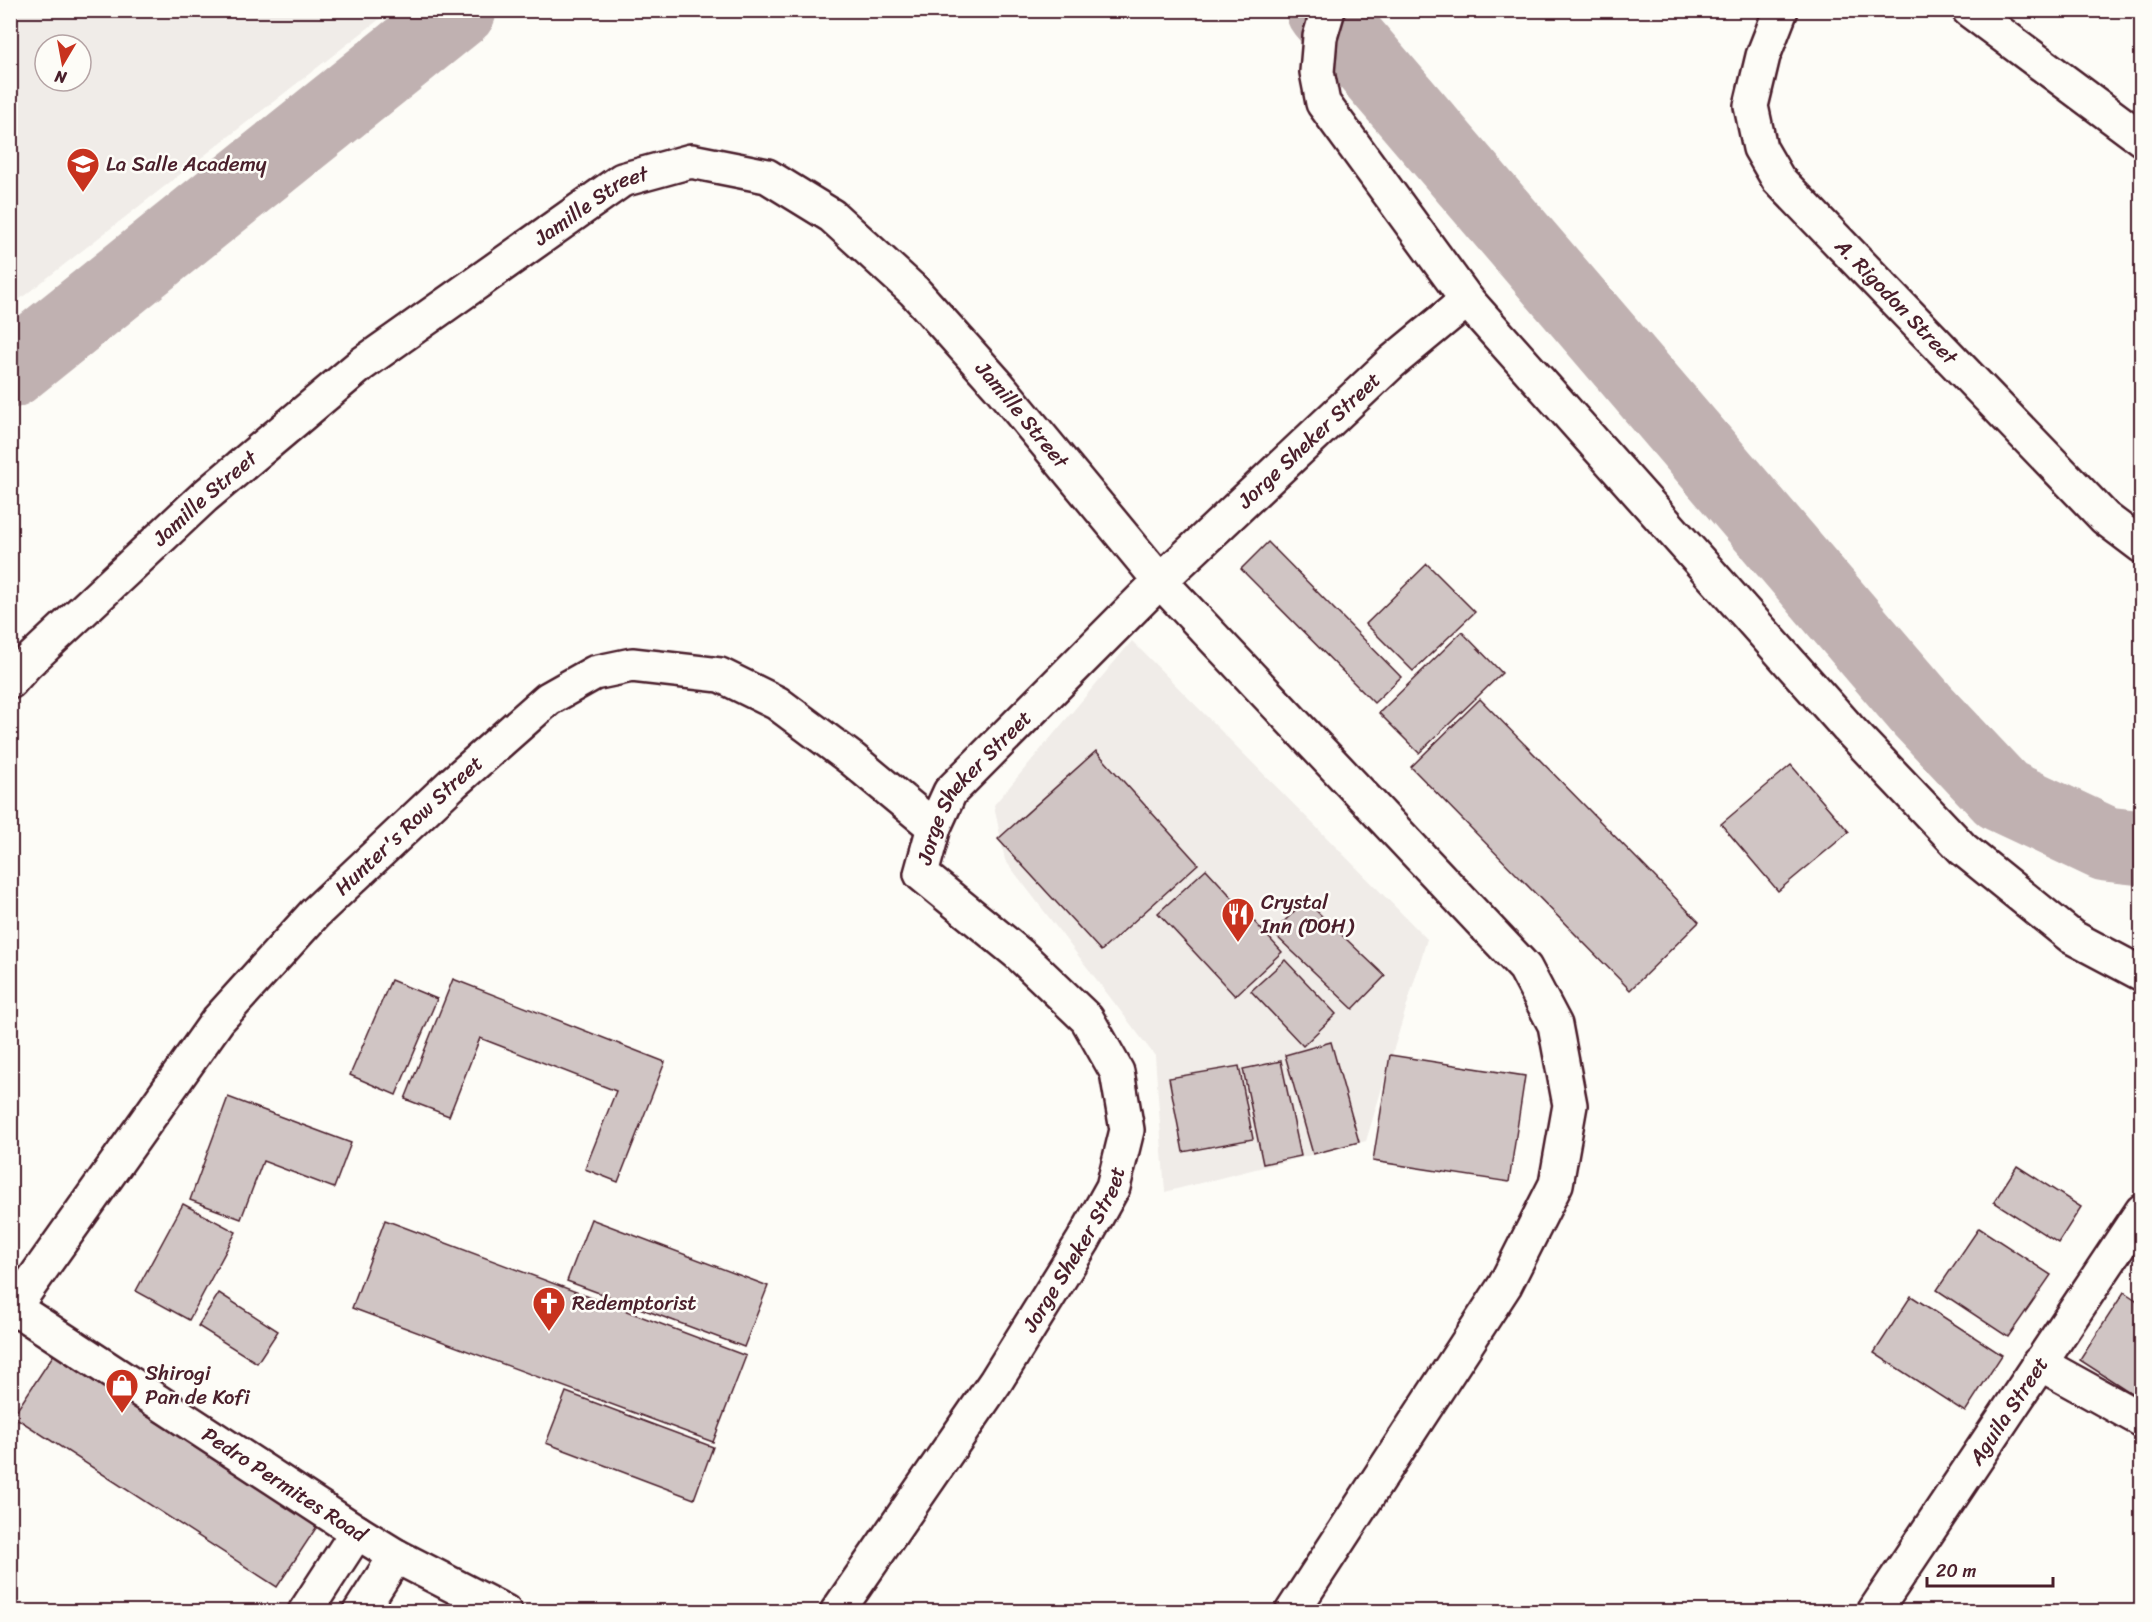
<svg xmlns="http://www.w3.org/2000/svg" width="2152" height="1622" viewBox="0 0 2152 1622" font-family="Sriracha,sans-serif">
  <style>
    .built { fill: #f0ece8; fill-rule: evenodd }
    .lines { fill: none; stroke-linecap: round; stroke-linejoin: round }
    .river { stroke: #c0b1b1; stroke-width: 75 }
    .building { fill: #d0c5c4; stroke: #4a1f2b; stroke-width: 1.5 }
    .street-casing { stroke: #4a1f2b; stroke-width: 38 }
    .secondary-casing { stroke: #4a1f2b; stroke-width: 38 }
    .street { stroke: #fdfcf7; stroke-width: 33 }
    .secondary { stroke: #fdfcf7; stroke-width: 33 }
    .labels { text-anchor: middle; stroke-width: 5; stroke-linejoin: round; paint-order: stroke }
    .poi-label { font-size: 21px; fill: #4a1f2b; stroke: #fdfcf7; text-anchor: start }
    .street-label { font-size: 21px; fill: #4a1f2b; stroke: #fdfcf7 }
  </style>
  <rect width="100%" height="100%" fill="#fdfcf7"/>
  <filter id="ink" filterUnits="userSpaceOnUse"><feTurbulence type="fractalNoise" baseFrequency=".0167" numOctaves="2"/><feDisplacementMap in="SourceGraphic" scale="12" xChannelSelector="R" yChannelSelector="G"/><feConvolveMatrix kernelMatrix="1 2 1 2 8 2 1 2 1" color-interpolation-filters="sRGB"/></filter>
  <g filter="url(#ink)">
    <g class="built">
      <path d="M11 10H390V11L11 306ZM45 45H81V81H45Z"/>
      <path d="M1132 641 1427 939 1366 1141 1165 1192 1155 1056 1005 860 994 805Z"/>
    </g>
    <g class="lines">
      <g class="river">
        <path d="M1323 10 1923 711 2002 795 2106 844 2142 848"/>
        <path d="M10 371 459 10"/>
      </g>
    </g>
    <g class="building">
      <path d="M1268 542 1401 677 1374 703 1241 569Z"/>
      <path d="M1427 564 1475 612 1413 671 1366 624Z"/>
      <path d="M1462 632 1502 673 1419 753 1379 713Z"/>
      <path d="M1480 699 1699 922 1630 990 1411 767Z"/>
      <path d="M1096 751 1198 864 1101 951 998 839Z"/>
      <path d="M1791 765 1849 832 1778 891 1721 824Z"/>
      <path d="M1206 869 1282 952 1235 996 1158 913Z"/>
      <path d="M1305 900 1385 976 1353 1009 1273 933Z"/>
      <path d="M1285 960 1336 1014 1303 1046 1251 991Z"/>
      <path d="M453 979 665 1062 618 1182 585 1169 616 1091 480 1038 449 1116 405 1099Z"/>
      <path d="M391 980 437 999 396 1095 350 1075Z"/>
      <path d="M1331 1042 1359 1142 1313 1154 1285 1055Z"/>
      <path d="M1390 1055 1525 1076 1509 1182 1373 1161Z"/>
      <path d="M1281 1061 1301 1156 1263 1164 1243 1069Z"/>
      <path d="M1239 1066 1253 1139 1183 1152 1169 1078Z"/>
      <path d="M228 1097 351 1143 334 1188 263 1161 241 1219 190 1200Z"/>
      <path d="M2017 1166 2081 1207 2058 1243 1994 1202Z"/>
      <path d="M183 1204 236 1232 189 1320 136 1291Z"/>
      <path d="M591 1219 768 1286 744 1347 567 1281Z"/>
      <path d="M385 1220 746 1356 713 1442 352 1308Z"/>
      <path d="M1979 1228 2051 1275 2008 1337 1937 1290Z"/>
      <path d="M2124 1292 2142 1304V1400L2080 1360Z"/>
      <path d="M219 1293 278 1331 257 1363 198 1326Z"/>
      <path d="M1911 1296 2002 1355 1965 1412 1874 1353Z"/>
      <path d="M54 1354 318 1525 277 1587 13 1416Z"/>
      <path d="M566 1392 713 1447 694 1499 546 1443Z"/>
    </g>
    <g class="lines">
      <defs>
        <g id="street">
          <path d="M1969 10 2142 139"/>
          <path d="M1467 300 1848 728 1963 849 2072 937 2142 974"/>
          <path id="s1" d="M10 682 26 664 204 497 362 364 622 180 691 161 767 176 832 216 914 291 998 385 1160 581 1525 968 1555 1025 1570 1105 1556 1184 1505 1285 1292 1612"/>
          <path id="s2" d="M10 1305 357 1532 396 1556 505 1612"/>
          <path id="s3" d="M10 1313 218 1020 315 913 453 783 548 699 594 673 632 665 720 675 777 703 852 759 934 827"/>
          <path d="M2039 1363 2142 1420"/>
          <path d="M305 1612 357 1532"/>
          <path d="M360 1612 396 1556"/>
          <path id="s4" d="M837 1612 996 1381 1083 1241 1113 1187 1127 1130 1117 1072 1087 1019 1019 954 921 874 934 827 950 792 1160 581 1392 362 1467 300 1323 103 1317 72 1320 37 1328 10"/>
          <path id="s5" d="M1874 1612 2142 1211"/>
        </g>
        <g id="secondary">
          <path id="s6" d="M1781 10 1763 56 1751 106 1760 148 1778 179 2105 518 2142 546"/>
        </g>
      </defs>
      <use href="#street" class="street-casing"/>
      <use href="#secondary" class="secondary-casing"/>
      <use href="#street" class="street"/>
      <use href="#secondary" class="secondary"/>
    </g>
  </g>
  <defs>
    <symbol id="school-pin" viewBox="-11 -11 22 30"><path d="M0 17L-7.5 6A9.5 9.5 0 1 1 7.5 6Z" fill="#c8321e" stroke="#fdfcf7"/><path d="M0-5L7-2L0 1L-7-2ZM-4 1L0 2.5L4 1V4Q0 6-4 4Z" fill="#fff"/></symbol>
    <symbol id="restaurant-pin" viewBox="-11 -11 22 30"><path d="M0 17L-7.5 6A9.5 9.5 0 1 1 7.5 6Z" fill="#c8321e" stroke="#fdfcf7"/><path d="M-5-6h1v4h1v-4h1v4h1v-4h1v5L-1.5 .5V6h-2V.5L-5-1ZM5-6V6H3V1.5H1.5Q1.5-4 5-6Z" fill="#fff"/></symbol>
    <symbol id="church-pin" viewBox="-11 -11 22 30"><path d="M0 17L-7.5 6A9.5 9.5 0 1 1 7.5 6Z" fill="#c8321e" stroke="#fdfcf7"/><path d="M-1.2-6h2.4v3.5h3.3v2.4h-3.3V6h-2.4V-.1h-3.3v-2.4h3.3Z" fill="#fff"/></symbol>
    <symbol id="shop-pin" viewBox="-11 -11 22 30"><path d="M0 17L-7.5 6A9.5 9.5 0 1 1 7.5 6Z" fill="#c8321e" stroke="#fdfcf7"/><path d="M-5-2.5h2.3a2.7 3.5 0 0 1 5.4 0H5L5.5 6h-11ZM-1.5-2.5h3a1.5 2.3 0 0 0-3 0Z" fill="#fff"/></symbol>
  </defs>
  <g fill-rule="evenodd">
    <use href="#school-pin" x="64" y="145" width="38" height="52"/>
    <use href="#restaurant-pin" x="1219" y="895" width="38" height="52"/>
    <use href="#church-pin" x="530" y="1284" width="38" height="52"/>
    <use href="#shop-pin" x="103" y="1366" width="38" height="52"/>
  </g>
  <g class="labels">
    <g class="poi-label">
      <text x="106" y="171">La Salle Academy</text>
      <text x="1261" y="909">Crystal<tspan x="1261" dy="24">Inn (DOH)</tspan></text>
      <text x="572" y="1310">Redemptorist</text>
      <text x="145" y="1380">Shirogi<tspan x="145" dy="24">Pan de Kofi</tspan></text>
    </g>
    <g class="street-label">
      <text dy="7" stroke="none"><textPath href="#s1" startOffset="754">Jamille Street</textPath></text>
      <text dy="7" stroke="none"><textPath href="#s6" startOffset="350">A. Rigodon Street</textPath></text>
      <text dy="7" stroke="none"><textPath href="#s1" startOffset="1294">Jamille Street</textPath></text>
      <text dy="7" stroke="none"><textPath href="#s4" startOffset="1496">Jorge Sheker Street</textPath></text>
      <text dy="7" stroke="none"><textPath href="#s1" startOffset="268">Jamille Street</textPath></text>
      <text dy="7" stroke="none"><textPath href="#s4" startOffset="1010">Jorge Sheker Street</textPath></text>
      <text dy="7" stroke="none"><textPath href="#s3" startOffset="632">Hunter's Row Street</textPath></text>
      <text dy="7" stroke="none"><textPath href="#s4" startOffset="434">Jorge Sheker Street</textPath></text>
      <text dy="7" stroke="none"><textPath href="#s5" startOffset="242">Aguila Street</textPath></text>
      <text dy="7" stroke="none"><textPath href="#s2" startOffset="328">Pedro Permites Road</textPath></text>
    </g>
  </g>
  <rect width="2152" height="1622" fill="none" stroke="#fdfcf7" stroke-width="36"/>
  <rect x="18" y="18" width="2116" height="1586" fill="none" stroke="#4a1f2b" stroke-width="2" filter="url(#ink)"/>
  <g transform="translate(63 63) rotate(190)"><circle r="28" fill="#fdfcf7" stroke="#b5a4a5" stroke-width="1.5"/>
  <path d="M0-4.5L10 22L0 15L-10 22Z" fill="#c8321e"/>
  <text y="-9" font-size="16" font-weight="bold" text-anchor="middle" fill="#4a1f2b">N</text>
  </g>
  <path d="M1927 1577v9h126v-9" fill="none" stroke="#4a1f2b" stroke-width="3"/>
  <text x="1936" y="1577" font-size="18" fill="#4a1f2b" stroke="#fdfcf7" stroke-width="4.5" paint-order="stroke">20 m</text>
</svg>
